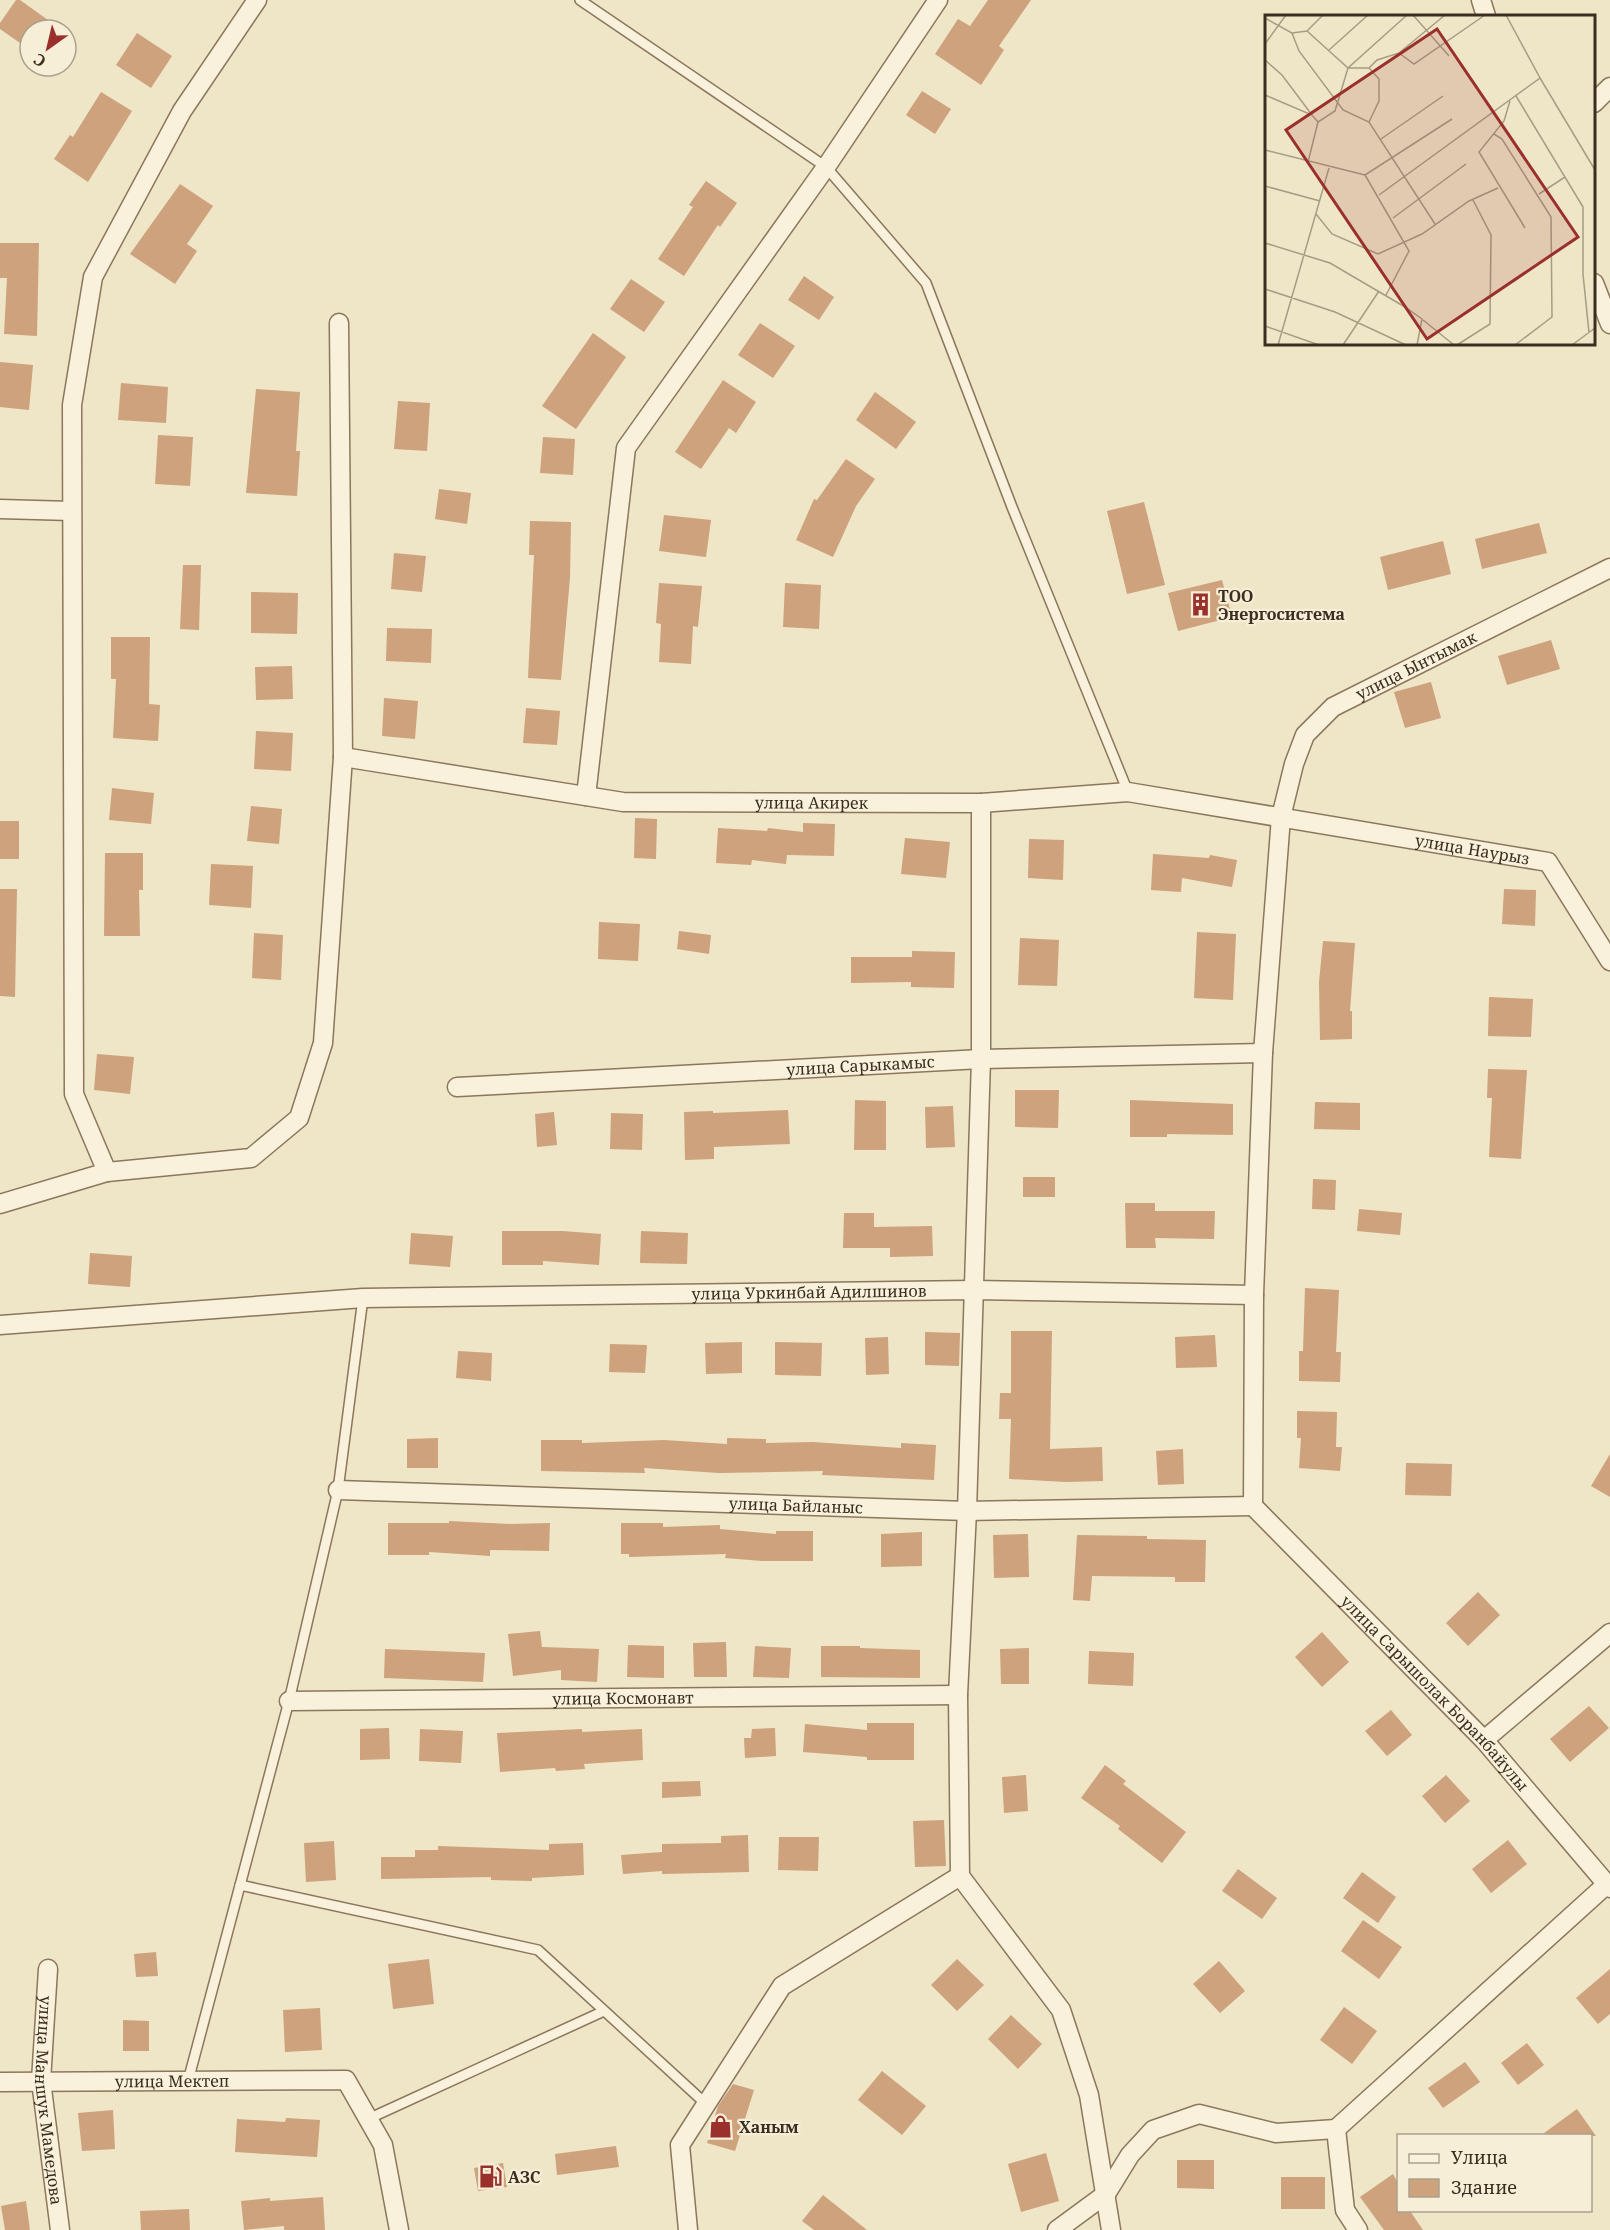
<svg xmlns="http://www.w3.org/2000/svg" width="1610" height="2230" viewBox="0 0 1610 2230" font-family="'Noto Serif',serif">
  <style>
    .building { fill: #cda27d }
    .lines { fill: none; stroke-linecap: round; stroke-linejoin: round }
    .service-casing { stroke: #8b775c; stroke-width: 12 }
    .minor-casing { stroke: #8b775c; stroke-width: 21 }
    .service { stroke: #f9f1db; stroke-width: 9 }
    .minor { stroke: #f9f1db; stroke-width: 18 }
    .labels { text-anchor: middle; stroke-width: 4.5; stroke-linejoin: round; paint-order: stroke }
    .poi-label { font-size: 16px; font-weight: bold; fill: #3b2e20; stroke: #f6eed7; text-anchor: start }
    .street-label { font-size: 16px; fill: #3b2e20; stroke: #f6eed7 }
    .inset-road { fill: none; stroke: #a79c84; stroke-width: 1.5 }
    .view { fill: #9a302c; fill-opacity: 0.15; stroke: #9a302c; stroke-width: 3 }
    .inset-edge { fill: none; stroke: #3b2e20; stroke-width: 3 }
  </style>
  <rect width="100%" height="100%" fill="#efe5c7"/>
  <g class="building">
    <path d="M16 0H20L48 20 41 30H30V50L0 29V23Z"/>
    <path d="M988 0H1031L999 46 1004 50 981 85 935 54 958 19 970 26Z"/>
    <path d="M137 33 172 56 151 88 116 65Z"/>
    <path d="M922 91 951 109 935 134 906 115Z"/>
    <path d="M101 92 132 111 88 182 54 159 70 135 73 137Z"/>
    <path d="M706 181 737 203 720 227 718 225 684 276 658 259 693 207 689 205Z"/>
    <path d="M180 184 213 206 187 244 197 251 175 284 130 254Z"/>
    <path d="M0 243H39L37 336 4 334 7 278H0Z"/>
    <path d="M804 276 834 297 819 320 788 300Z"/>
    <path d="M631 279 665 302 644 332 610 309Z"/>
    <path d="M760 323 795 346 773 378 738 355Z"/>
    <path d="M593 333 626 357 576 429 542 406Z"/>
    <path d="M0 362 33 365 29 410 0 407Z"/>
    <path d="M723 380 756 402 736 433 729 428 701 469 675 452Z"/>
    <path d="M121 383 168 387 166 423 118 420Z"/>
    <path d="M256 389 300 392 296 451H300L297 496 246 493Z"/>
    <path d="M875 392 916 422 896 449 856 420Z"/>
    <path d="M398 401 430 403 427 451 394 449Z"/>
    <path d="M158 435 193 437 190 486 155 484Z"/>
    <path d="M543 437 575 439 573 475 540 473Z"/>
    <path d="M846 459 875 479 856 506 833 557 796 540 814 499 817 500Z"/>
    <path d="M439 489 471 493 467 524 435 519Z"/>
    <path d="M1144 502 1165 585 1127 594 1107 511Z"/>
    <path d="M664 515 711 520 706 557 659 551Z"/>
    <path d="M530 521 571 522 570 578 561 680 528 678 534 555H529Z"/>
    <path d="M1539 523 1547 553 1482 569 1475 539Z"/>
    <path d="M1443 541 1451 574 1388 590 1380 557Z"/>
    <path d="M394 553 426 556 422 592 391 589Z"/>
    <path d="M183 565H201L199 630 180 629Z"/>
    <path d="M1222 580 1232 617 1178 631 1168 593Z"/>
    <path d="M659 583 702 586 698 627 693 626 691 664 659 662 661 624 656 623Z"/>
    <path d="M785 583 821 585 819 629 783 627Z"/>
    <path d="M251 592 298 593 297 634 251 633Z"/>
    <path d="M387 628 432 629 431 663 386 661Z"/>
    <path d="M111 637H150L149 704 160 705 158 741 113 738 116 679H111Z"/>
    <path d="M1551 640 1560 669 1507 685 1498 656Z"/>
    <path d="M292 666 293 699 256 700 255 667Z"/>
    <path d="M1431 682 1441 718 1405 728 1394 692Z"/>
    <path d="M384 698 418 701 415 739 382 736Z"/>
    <path d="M526 708 560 711 557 745 523 743Z"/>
    <path d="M256 731 293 733 291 771 254 769Z"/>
    <path d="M112 788 154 793 151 824 109 820Z"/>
    <path d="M251 806 282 809 279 844 247 841Z"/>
    <path d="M635 818 657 819 656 859 634 858Z"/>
    <rect x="0" y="821" width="19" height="38"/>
    <path d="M803 823 835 824 834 856 787 855 786 864 752 860 751 865 716 863 718 828 767 831 768 828 803 832Z"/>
    <path d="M905 838 950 842 946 878 901 874Z"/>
    <path d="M1029 839 1064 840 1063 880 1028 878Z"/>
    <path d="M105 853H143V890H139L140 936H104Z"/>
    <path d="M1153 854 1209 858 1210 855 1237 860 1232 887 1182 878 1181 892 1151 890Z"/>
    <path d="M211 864 253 866 251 908 209 905Z"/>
    <path d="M0 889H17L15 997 0 996Z"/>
    <path d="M1504 889 1536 890 1535 926 1502 924Z"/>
    <path d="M599 922 640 924 638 961 598 959Z"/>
    <path d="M679 931 711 935 709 954 677 949Z"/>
    <path d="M1197 932 1236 934 1233 1000 1194 998Z"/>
    <path d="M254 933 283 935 281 980 252 978Z"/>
    <path d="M1020 938 1059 940 1057 986 1018 985Z"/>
    <path d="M1323 941 1355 943 1350 1011H1352V1039L1320 1040 1319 982Z"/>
    <path d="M912 951 955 952 954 988 911 987V982L851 983V957H912Z"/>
    <path d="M1489 997 1533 999 1531 1037 1488 1036Z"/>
    <path d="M97 1054 134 1057 130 1094 94 1090Z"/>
    <path d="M1488 1069 1527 1070 1521 1159 1489 1157 1492 1098H1487Z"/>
    <path d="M1015 1090H1059L1058 1128 1015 1127Z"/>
    <path d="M855 1100 886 1101V1150H854Z"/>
    <path d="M1130 1100 1233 1104V1135L1167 1134V1137H1130Z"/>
    <path d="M1315 1102 1360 1103V1130L1314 1129Z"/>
    <path d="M953 1106 955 1147 926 1148 925 1107Z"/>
    <path d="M788 1110 790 1144 714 1147V1159L685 1160 684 1112 713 1111V1113Z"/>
    <path d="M554 1112 557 1145 537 1147 535 1114Z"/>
    <path d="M611 1113 643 1114 642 1150 610 1149Z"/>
    <rect x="1023" y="1177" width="32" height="20"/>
    <path d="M1313 1179 1336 1180 1335 1210 1312 1209Z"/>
    <path d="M1125 1203H1155V1211H1215L1214 1239 1155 1238 1156 1248H1126Z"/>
    <path d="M1359 1209 1402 1213 1400 1235 1357 1231Z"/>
    <path d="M844 1213H874V1227L932 1226 933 1256 890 1257V1248H843Z"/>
    <path d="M502 1231H563L601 1234 599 1265 543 1261V1265H502Z"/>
    <path d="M641 1231 688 1233 687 1264 640 1263Z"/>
    <path d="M411 1233 453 1236 450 1267 409 1264Z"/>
    <path d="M90 1253 132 1256 130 1287 88 1284Z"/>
    <path d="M1305 1288 1339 1290 1336 1352H1341L1340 1382 1299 1381V1351H1303Z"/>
    <path d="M1011 1331H1052L1050 1449 1102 1447 1103 1481 1066 1482 1009 1479 1011 1419H999L1000 1393H1011Z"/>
    <path d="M925 1332 960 1333 959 1366 925 1365Z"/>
    <path d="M1215 1335 1217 1367 1176 1368 1175 1337Z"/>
    <path d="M888 1337 889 1374 866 1375 865 1338Z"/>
    <path d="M742 1342V1373L706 1374 705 1343Z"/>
    <path d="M775 1342 822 1343 821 1376 775 1375Z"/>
    <path d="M610 1344 647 1345 645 1373 609 1372Z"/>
    <path d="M458 1351 492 1353 491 1381 456 1378Z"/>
    <path d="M1297 1411 1337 1412 1336 1447H1342L1340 1471 1299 1468 1301 1438H1297Z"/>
    <path d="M438 1438V1468H407V1439Z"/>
    <path d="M727 1438 766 1439V1443L813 1442 901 1448V1443L936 1445 934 1480 822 1475 823 1471 719 1473 644 1468 645 1473 541 1471V1440H582V1443L664 1440 727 1444Z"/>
    <path d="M1183 1449 1184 1484 1158 1485 1156 1451Z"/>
    <path d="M1610 1454V1497L1591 1486Z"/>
    <path d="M1406 1463 1452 1464 1451 1496 1405 1495Z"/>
    <path d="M449 1521 511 1524 550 1523 549 1551 490 1550V1556L429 1552V1555H388V1523H449Z"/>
    <path d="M621 1523H663V1527L720 1525V1529L776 1534V1531H813V1561H762L725 1558 726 1554 629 1557V1554H621Z"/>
    <path d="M922 1532V1566L881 1567V1534Z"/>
    <path d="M1028 1534 1029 1577 994 1578 993 1535Z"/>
    <path d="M1077 1535 1147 1536V1539L1206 1540 1205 1582H1175V1577L1092 1576 1090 1601 1073 1600Z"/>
    <path d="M1478 1592 1500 1615 1468 1646 1446 1623Z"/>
    <path d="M540 1631 542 1647 599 1649 597 1682 561 1680V1670L513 1676 508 1634Z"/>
    <path d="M1322 1632 1349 1662 1322 1687 1295 1657Z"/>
    <path d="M726 1642 727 1677H694L693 1643Z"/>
    <path d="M628 1645 664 1646V1678L627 1677Z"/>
    <path d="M755 1646 791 1648 789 1678 753 1677Z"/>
    <path d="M821 1646H860V1648L920 1650V1678L821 1677Z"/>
    <path d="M1029 1648V1684H1001L1000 1649Z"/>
    <path d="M385 1649 485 1653 483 1682 384 1678Z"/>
    <path d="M1089 1651 1134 1653 1133 1686 1088 1684Z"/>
    <path d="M1589 1706 1609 1728 1570 1762 1550 1739Z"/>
    <path d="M1391 1710 1412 1735 1387 1756 1365 1731Z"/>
    <path d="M867 1723H914V1760H867V1757L803 1752 805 1724 867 1730Z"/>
    <path d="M389 1728 390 1759 360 1760V1729Z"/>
    <path d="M775 1728 776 1756 745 1758 744 1738H751L752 1729Z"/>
    <path d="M420 1729 463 1731 461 1763 419 1761Z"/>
    <path d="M582 1729V1732L642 1729 643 1760 584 1764 585 1769 556 1771 555 1768 500 1772 497 1733Z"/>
    <path d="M1105 1765 1126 1781 1123 1784 1186 1832 1162 1863 1118 1829 1120 1826 1081 1798Z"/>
    <path d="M1026 1775 1028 1811 1004 1813 1002 1777Z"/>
    <path d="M1446 1775 1470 1801 1445 1823 1422 1796Z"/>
    <path d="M700 1781 701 1796 662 1798V1782Z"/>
    <path d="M944 1820 946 1866 915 1867 913 1821Z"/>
    <path d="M748 1835 749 1872 662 1874V1871L623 1874 621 1855 662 1852V1844L721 1843V1836Z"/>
    <path d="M779 1837H819L818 1871 778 1870Z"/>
    <path d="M1508 1840 1527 1864 1491 1893 1472 1869Z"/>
    <path d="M334 1841 336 1880 306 1882 304 1843Z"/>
    <path d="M583 1843 584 1875 532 1878V1881L491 1880V1877L381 1879V1857H415V1850H438V1846L549 1850V1844Z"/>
    <path d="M1238 1869 1277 1898 1262 1919 1222 1891Z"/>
    <path d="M1362 1872 1396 1897 1378 1923 1343 1898Z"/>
    <path d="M1363 1920 1402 1947 1379 1979 1341 1951Z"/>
    <path d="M156 1952 158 1976 136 1977 134 1954Z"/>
    <path d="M429 1959 434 2004 393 2009 388 1964Z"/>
    <path d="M957 1959 984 1985 957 2011 931 1985Z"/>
    <path d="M1219 1961 1245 1991 1220 2013 1193 1984Z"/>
    <path d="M1610 1969V2014L1598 2024 1576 1998Z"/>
    <path d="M1344 2007 1377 2031 1352 2064 1320 2040Z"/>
    <path d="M320 2008 322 2050 285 2052 283 2010Z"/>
    <path d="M1011 2015 1042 2044 1018 2069 988 2039Z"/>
    <path d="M123 2020 149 2021V2051H123Z"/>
    <path d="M1527 2043 1544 2065 1518 2085 1501 2063Z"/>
    <path d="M1465 2062 1480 2082 1443 2108 1428 2088Z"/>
    <path d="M882 2071 926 2106 902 2135 858 2100Z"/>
    <path d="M733 2084 754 2090 735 2151 707 2143 718 2106Z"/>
    <path d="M1577 2109 1596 2136H1540Z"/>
    <path d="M113 2110 115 2149 82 2151 78 2113Z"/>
    <path d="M286 2118 320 2120 317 2157 235 2152 237 2119 285 2122Z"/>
    <path d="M616 2146 619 2167 557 2175 555 2154Z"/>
    <path d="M1046 2153 1059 2201 1021 2212 1008 2164Z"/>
    <path d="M1177 2160H1214V2189L1177 2188Z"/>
    <path d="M503 2163 507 2187 478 2191 474 2168Z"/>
    <path d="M1393 2174 1398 2183V2211H1410L1423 2230H1384L1360 2197Z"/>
    <rect x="1281" y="2177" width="44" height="32"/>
    <path d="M823 2195 867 2230H814L802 2221Z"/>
    <path d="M323 2197 325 2230H284V2226L244 2230 241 2201 270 2198V2201Z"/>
    <path d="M26 2201 30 2230H5L1 2206Z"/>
    <path d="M189 2209 190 2230H141L140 2211Z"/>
  </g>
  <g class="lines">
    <defs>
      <g id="service">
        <path d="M580 0 826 167 926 283 1012 507 1128 792"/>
        <path d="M240 1885 538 1950 706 2104"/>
        <path d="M188 2081 289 1701 338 1490 363 1298"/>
        <path d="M368 2119 604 2011"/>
      </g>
      <g id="minor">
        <path d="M1481 0 1486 16"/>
        <path d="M1594 103 1610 87"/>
        <path d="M1594 283 1610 324"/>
        <path d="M0 509 71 511"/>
        <path id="s1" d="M343 757 623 802 981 803 1128 792 1548 862 1610 961"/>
        <path d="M586 796 626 448 826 167 938 0"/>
        <path d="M981 803V1059L967 1511 958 1695 960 1876 1061 2010 1089 2095 1111 2230"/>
        <path id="s2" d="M457 1087 981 1059 1263 1053"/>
        <path d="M107 1172 74 1094 72 405 93 277 182 111 257 0"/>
        <path d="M0 1204 107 1172 251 1158 299 1118 323 1043 343 757 339 323"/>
        <path id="s3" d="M0 1325 363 1298 974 1290 1254 1295"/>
        <path id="s4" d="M338 1490 967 1511 1253 1506"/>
        <path id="s5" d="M1253 1506 1254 1295 1263 1053 1281 817 1294 764 1305 735 1333 707 1610 568"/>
        <path id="s6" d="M1253 1506 1484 1740 1610 1888"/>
        <path id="s7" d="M289 1701 958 1695"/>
        <path d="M1484 1740 1610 1633"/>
        <path id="s8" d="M48 1969 41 2081 60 2230"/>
        <path id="s9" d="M0 2082 346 2080 383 2145 399 2230"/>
        <path d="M1336 2129 1345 2210 1358 2230"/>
        <path d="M688 2230 680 2145 782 1986 960 1876"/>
        <path d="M1057 2230 1106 2194 1130 2155 1153 2130 1199 2114 1276 2133 1336 2129 1607 1884"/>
      </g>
    </defs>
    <use href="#service" class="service-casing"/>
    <use href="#minor" class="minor-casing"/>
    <use href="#service" class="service"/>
    <use href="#minor" class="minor"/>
  </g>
  <defs>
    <symbol id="building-bare" viewBox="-9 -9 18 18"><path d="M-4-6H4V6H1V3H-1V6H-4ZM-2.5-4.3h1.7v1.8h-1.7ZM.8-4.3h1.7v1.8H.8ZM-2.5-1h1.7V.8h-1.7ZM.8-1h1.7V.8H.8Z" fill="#9a302c" stroke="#f6eed7" stroke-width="2.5" paint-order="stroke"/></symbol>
    <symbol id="shop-bare" viewBox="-9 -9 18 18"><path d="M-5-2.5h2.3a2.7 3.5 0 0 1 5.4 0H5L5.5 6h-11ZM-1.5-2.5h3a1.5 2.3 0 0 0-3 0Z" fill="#9a302c" stroke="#f6eed7" stroke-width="2.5" paint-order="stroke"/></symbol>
    <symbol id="fuel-bare" viewBox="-9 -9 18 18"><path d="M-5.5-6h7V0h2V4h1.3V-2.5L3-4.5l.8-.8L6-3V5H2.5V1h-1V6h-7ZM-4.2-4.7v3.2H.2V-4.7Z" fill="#9a302c" stroke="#f6eed7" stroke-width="2.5" paint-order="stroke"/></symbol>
  </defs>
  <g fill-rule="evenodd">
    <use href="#building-bare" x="1184" y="588" width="33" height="33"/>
    <use href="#shop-bare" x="704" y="2110" width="33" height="33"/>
    <use href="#fuel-bare" x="474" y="2160" width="33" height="33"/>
  </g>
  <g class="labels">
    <g class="poi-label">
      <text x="1218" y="602">ТОО<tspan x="1218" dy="18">Энергосистема</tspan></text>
      <text x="739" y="2133">Ханым</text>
      <text x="508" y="2183">АЗС</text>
    </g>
    <g class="street-label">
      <text dy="6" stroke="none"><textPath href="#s5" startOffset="908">улица Ынтымак</textPath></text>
      <text dy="6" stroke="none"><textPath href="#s1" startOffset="472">улица Акирек</textPath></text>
      <text dy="6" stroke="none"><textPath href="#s1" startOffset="1138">улица Наурыз</textPath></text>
      <text dy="6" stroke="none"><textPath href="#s2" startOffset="404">улица Сарыкамыс</textPath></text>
      <text dy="6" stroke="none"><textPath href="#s3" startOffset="810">улица Уркинбай Адилшинов</textPath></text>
      <text dy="6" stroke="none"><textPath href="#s4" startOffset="458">улица Байланыс</textPath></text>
      <text dy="6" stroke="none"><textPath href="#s6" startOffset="261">улица Сарышолак Боранбайулы</textPath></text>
      <text dy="6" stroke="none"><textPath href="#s7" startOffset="334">улица Космонавт</textPath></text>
      <text dy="6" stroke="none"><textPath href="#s9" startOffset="172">улица Мектеп</textPath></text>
      <text dy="6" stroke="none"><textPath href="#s8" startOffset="132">улица Маншук Мамедова</textPath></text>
    </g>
  </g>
  <g transform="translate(1265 15)">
    <rect width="330" height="330" fill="#efe5c7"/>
    <path class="inset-road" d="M148 0 184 41M0 3 27 18 34 36 78 95 104 107 170 209M42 16 58 0M27 18 42 16 83 53H104L112 45 134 38 149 49 220 0M0 29 21 0M64 35 103 0M134 38 180 0M0 45 17 60 47 100M104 53 114 64V86L104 107M275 63 330 155M0 80 47 100 53 107M251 81 318 192V259L324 318M245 86 239 106 214 137 260 213M229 119 237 124 286 202 287 302 250 330M116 124 178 81M0 135 100 160M43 147 53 107 70 96 83 53 142 0M100 160 144 236 121 280M100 160 187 104M0 171 55 186M274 179 300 162M114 180 275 63 241 0M51 199 67 219 113 239 157 219 204 186 233 173M128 203 201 149M0 228 65 248 140 292 157 304 152 330M0 274 70 297 141 330M158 305 189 330M0 311 54 330M13 330 64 153M78 330 114 276M192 330 225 309 226 220 208 185M307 330 330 313"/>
    <path class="view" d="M172 14 313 222 162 324 21 115Z"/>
    <rect width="330" height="330" class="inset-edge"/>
  </g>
  <rect x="1397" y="2134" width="195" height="78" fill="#f6eed7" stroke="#aba18e" stroke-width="1.5"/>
  <rect x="1409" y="2154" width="30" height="9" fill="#f9f1db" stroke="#aba18e" stroke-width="1.5"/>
  <text x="1451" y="2164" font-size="18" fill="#3b2e20">Улица</text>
  <rect x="1409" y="2179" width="30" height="18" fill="#cda27d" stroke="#aba18e" stroke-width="1.5"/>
  <text x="1451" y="2194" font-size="18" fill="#3b2e20">Здание</text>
  <g transform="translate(48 48) rotate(214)"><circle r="28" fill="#f6eed7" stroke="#aba18e" stroke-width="1.5"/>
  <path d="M0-4.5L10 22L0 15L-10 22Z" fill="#9a302c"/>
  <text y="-9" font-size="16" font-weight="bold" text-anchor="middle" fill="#3b2e20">С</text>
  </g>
</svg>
